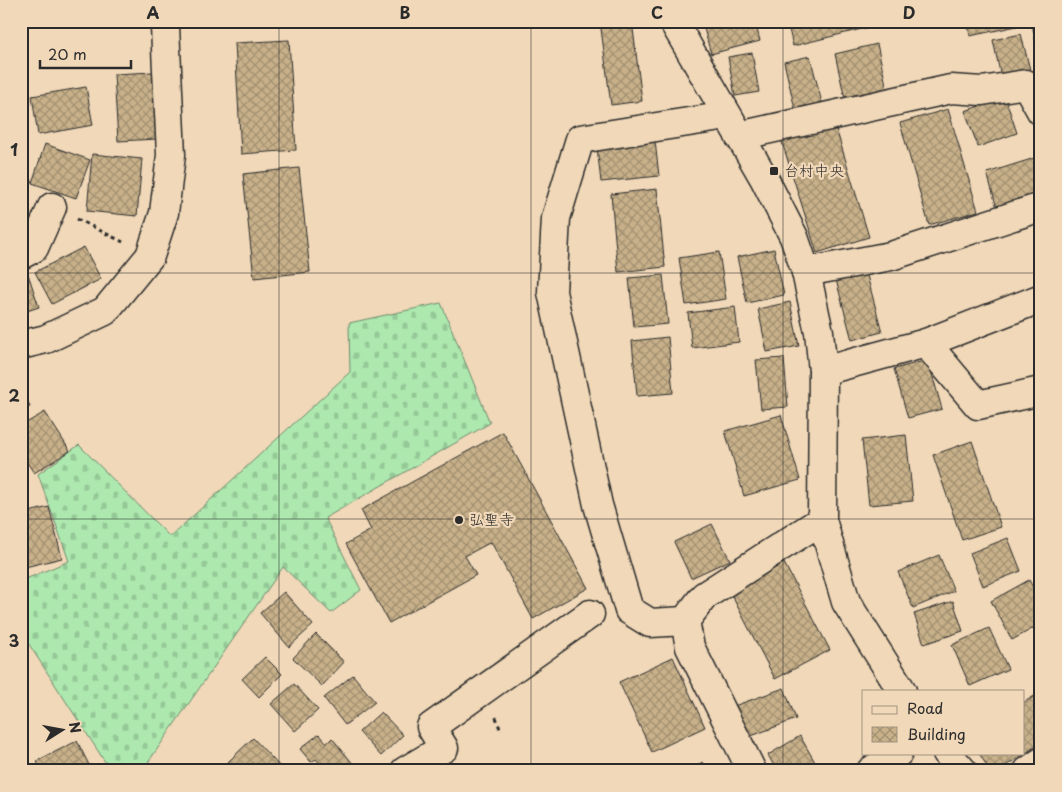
<svg xmlns="http://www.w3.org/2000/svg" width="1062" height="792" viewBox="0 0 1062 792" font-family="'Playpen Sans','Klee One',sans-serif">
  <style>
    .cemetery { fill: url(#cemetery-stones); stroke: #6c8a6d }
    .building { fill: url(#building-cross-hatch); stroke: #2b2b2b }
    .lines { fill: none; stroke-linecap: round; stroke-linejoin: round }
    .minor-casing { stroke: #2b2b2b; stroke-width: 31 }
    .path { stroke: #2b2b2b; stroke-width: 3; stroke-dasharray: 4 4; stroke-linecap: butt }
    .minor { stroke: #f0d8b8; stroke-width: 28 }
    .grid { fill: none; stroke: #2b2b2b; stroke-width: 1; stroke-opacity: 0.55 }
    .poi-dot { fill: #2b2b2b; stroke: #f0d8b8; stroke-width: 2 }
    .labels { text-anchor: middle; stroke-width: 4.5; stroke-linejoin: round; paint-order: stroke }
    .poi-label { font-size: 15px; fill: #2b2b2b; stroke: #f0d8b8; text-anchor: start }
    .neatline { fill: none; stroke: #2b2b2b; stroke-width: 2 }
    .grid-label { font-size: 16px; text-anchor: middle; font-weight: bold; fill: #2b2b2b }
  </style>
  <defs>
    <pattern id="cemetery-stones" width="16" height="16" patternUnits="userSpaceOnUse" patternTransform="scale(1.25)"><rect width="16" height="16" fill="#ade9af"/><path d="M2 7V4a2 2 0 0 1 4 0v3zM10 15v-3a2 2 0 0 1 4 0v3z" fill="#95c897"/></pattern>
    <pattern id="building-cross-hatch" width="8" height="8" patternUnits="userSpaceOnUse" patternTransform="scale(1.25)"><rect width="8" height="8" fill="#c8b18a"/><path d="M0 0l8 8M0 8l8-8" fill="none" stroke="#a39071"/></pattern>
  </defs>
  <rect width="100%" height="100%" fill="#f0d8b8"/>
  <filter id="ink" filterUnits="userSpaceOnUse"><feTurbulence type="fractalNoise" baseFrequency=".02" numOctaves="2"/><feDisplacementMap in="SourceGraphic" scale="10" xChannelSelector="R" yChannelSelector="G"/><feConvolveMatrix kernelMatrix="1 2 1 2 8 2 1 2 1" color-interpolation-filters="sRGB"/></filter>
  <g filter="url(#ink)">
    <path class="cemetery" d="M441 303 490 423 325 518 361 590 331 613 283 567 142 771H111L21 632V581L69 561 38 474 79 445 170 537 350 372 349 323Z"/>
    <g class="building">
      <path d="M600 21H632L642 101 611 105Z"/>
      <path d="M702 21H755L760 41 711 54Z"/>
      <path d="M787 21H894L793 46Z"/>
      <path d="M967 21H1016L1017 26 970 36Z"/>
      <path d="M1041 22V48L1037 49 1032 24Z"/>
      <path d="M1021 34 1030 70 1001 77 993 40Z"/>
      <path d="M289 40 296 150 241 154 235 43Z"/>
      <path d="M877 44 887 89 845 99 835 54Z"/>
      <path d="M752 53 759 92 735 96 728 57Z"/>
      <path d="M810 56 822 103 795 109 784 62Z"/>
      <path d="M153 72 157 139 118 141 114 74Z"/>
      <path d="M86 87 93 125 38 135 32 96Z"/>
      <path d="M1005 97 1017 133 978 147 965 111Z"/>
      <path d="M948 109 978 211 929 225 900 123Z"/>
      <path d="M834 122 869 237 817 253 781 139Z"/>
      <path d="M655 141 659 176 601 182 597 147Z"/>
      <path d="M45 144 90 160 76 198 32 183Z"/>
      <path d="M92 154 142 159 137 216 87 211Z"/>
      <path d="M1041 156V194L997 208 987 173Z"/>
      <path d="M299 168 310 272 254 278 243 174Z"/>
      <path d="M657 189 665 267 618 272 611 194Z"/>
      <path d="M84 247 101 279 52 304 35 272Z"/>
      <path d="M774 249 784 295 747 303 737 257Z"/>
      <path d="M719 252 726 299 686 305 679 258Z"/>
      <path d="M865 268 882 332 852 340 835 276Z"/>
      <path d="M27 271 39 307 21 313V273Z"/>
      <path d="M663 275 668 324 634 327 629 278Z"/>
      <path d="M790 302 799 346 767 352 758 309Z"/>
      <path d="M735 307 739 342 692 348 688 313Z"/>
      <path d="M668 337 673 393 637 396 632 341Z"/>
      <path d="M784 358 788 407 761 409 756 360Z"/>
      <path d="M928 360 942 409 908 418 894 369Z"/>
      <path d="M21 385 30 407 21 410Z"/>
      <path d="M45 412 70 451 34 473 21 453V426Z"/>
      <path d="M781 415 800 480 744 496 725 431Z"/>
      <path d="M503 432 588 588 533 619 491 542 465 556 476 575 389 623 346 544 371 530 361 510Z"/>
      <path d="M906 435 913 501 869 505 862 440Z"/>
      <path d="M972 441 1001 527 962 540 933 455Z"/>
      <path d="M49 507 62 558 21 568V514Z"/>
      <path d="M712 524 730 560 691 578 674 542Z"/>
      <path d="M1008 538 1021 571 983 586 970 553Z"/>
      <path d="M939 555 954 591 913 608 898 572Z"/>
      <path d="M784 563 830 650 775 679 730 592Z"/>
      <path d="M1029 580 1041 602V624L1012 640 991 601Z"/>
      <path d="M284 592 313 625 289 647 260 613Z"/>
      <path d="M953 601 963 631 924 644 914 614Z"/>
      <path d="M989 628 1008 669 970 686 952 645Z"/>
      <path d="M316 634 344 662 322 686 293 658Z"/>
      <path d="M265 657 282 674 259 697 242 679Z"/>
      <path d="M673 657 705 727 652 752 619 682Z"/>
      <path d="M353 675 375 702 345 725 324 698Z"/>
      <path d="M294 684 318 710 295 731 271 704Z"/>
      <path d="M784 688 796 719 746 738 734 706Z"/>
      <path d="M1041 692V743L998 771H990L979 753H1023V703Z"/>
      <path d="M381 712 403 735 381 756 359 732Z"/>
      <path d="M319 734 327 743 332 738 354 765 347 771H326L316 759 311 762 300 749Z"/>
      <path d="M800 736 820 771H777L768 755Z"/>
      <path d="M253 738 284 771H237L228 762Z"/>
      <path d="M77 741 92 771H41L37 761Z"/>
      <path d="M702 762 710 771H691Z"/>
    </g>
    <g class="lines">
      <defs>
        <g id="minor">
          <path d="M673 21 764 178 794 237 806 272 819 332 823 371 822 520 846 602 902 691"/>
          <path d="M739 136 951 89 982 91 1026 84 1041 111"/>
          <path d="M21 255 34 248 52 207"/>
          <path d="M806 272 891 256 1041 207"/>
          <path d="M926 343 978 405 1041 391"/>
          <path d="M21 345 46 339 105 311 150 256 164 213 171 155 165 27 167 21"/>
          <path d="M823 371 926 343 1039 299"/>
          <path d="M685 621 650 623 629 610 598 505 552 292 556 218 580 139 727 116"/>
          <path d="M947 753 963 771"/>
          <path d="M405 771 444 748 431 727 590 614"/>
          <path d="M752 771 690 647 685 621 704 596 822 520"/>
          <path d="M871 771 898 753"/>
          <path d="M1028 771 1041 762"/>
        </g>
      </defs>
      <use href="#minor" class="minor-casing"/>
      <g class="path">
        <path d="M77 219 123 242"/>
        <path d="M496 717 501 732"/>
      </g>
      <use href="#minor" class="minor"/>
    </g>
  </g>
  <path class="grid" d="M279 21V771M531 21V771M783 21V771M21 273H1041M21 519H1041"/>
  <g class="poi-dot">
    <rect x="769" y="166" width="10" height="10" rx="2.5"/>
    <circle cx="459" cy="520" r="5"/>
  </g>
  <g class="labels">
    <g class="poi-label">
      <text x="784" y="176">台村中央</text>
      <text x="469" y="525">弘聖寺</text>
    </g>
  </g>
  <rect width="1062" height="792" fill="none" stroke="#f0d8b8" stroke-width="55"/>
  <rect x="862" y="690" width="162" height="65" fill="#f0d8b8" stroke="#a19380"/>
  <rect x="872" y="706" width="25" height="8" fill="#f0d8b8" stroke="#a19380"/>
  <text x="907" y="714" font-size="15" fill="#2b2b2b">Road</text>
  <rect x="872" y="727" width="25" height="15" fill="url(#building-cross-hatch)" stroke="#a19380"/>
  <text x="907" y="740" font-size="15" fill="#2b2b2b">Building</text>
  <g transform="translate(62 730) rotate(79)" stroke="#f0d8b8" stroke-width="4" paint-order="stroke">
  <path d="M0-4L9 19L0 12L-9 19Z" fill="#2b2b2b"/>
  <text y="-8" font-size="14" font-weight="bold" text-anchor="middle" fill="#2b2b2b">N</text>
  </g>
  <path d="M40 60v8h91v-8" fill="none" stroke="#2b2b2b" stroke-width="2.5"/>
  <text x="48" y="60" font-size="15" fill="#2b2b2b" stroke="#f0d8b8" stroke-width="4" paint-order="stroke">20 m</text>
  <rect x="28" y="28" width="1006" height="736" class="neatline"/>
  <g class="grid-label">
    <text x="153" y="19">A</text>
    <text x="405" y="19">B</text>
    <text x="657" y="19">C</text>
    <text x="909" y="19">D</text>
    <text x="14" y="156">1</text>
    <text x="14" y="402">2</text>
    <text x="14" y="647">3</text>
  </g>
</svg>
